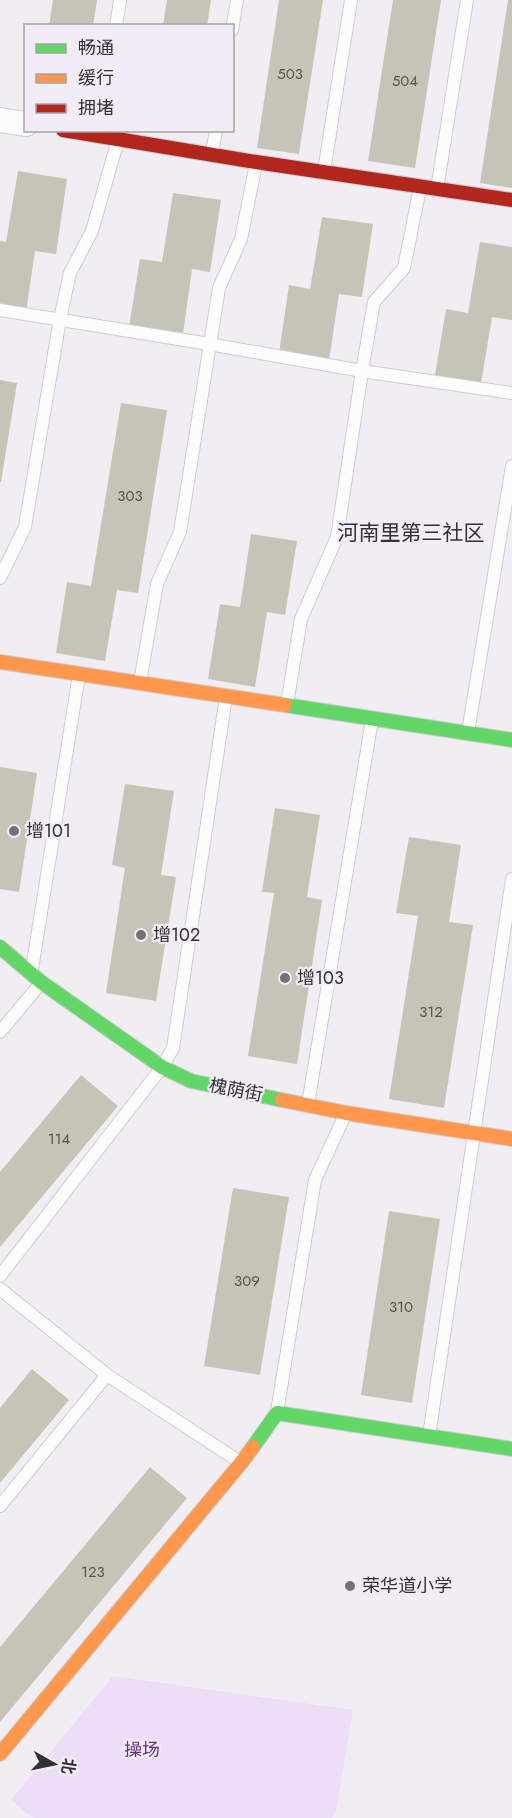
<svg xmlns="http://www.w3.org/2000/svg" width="512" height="1818" viewBox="0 0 512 1818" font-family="Jost,'Noto Sans SC',sans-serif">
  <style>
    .green { fill: #eeddf7 }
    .building { fill: #c4c4b7 }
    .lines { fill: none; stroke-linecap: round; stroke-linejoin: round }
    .lane-casing { stroke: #ceccd0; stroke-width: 14 }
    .street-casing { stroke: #ceccd0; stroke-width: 26 }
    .fast-casing { stroke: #ceccd0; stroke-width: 16 }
    .slow-casing { stroke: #ceccd0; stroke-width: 16 }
    .jam-casing { stroke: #ceccd0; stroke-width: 16 }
    .lane { stroke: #fdfcfd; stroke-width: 12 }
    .street { stroke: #fdfcfd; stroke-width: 24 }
    .fast { stroke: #63d668; stroke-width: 14 }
    .slow { stroke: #ff974d; stroke-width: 14 }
    .jam { stroke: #b3261e; stroke-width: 14 }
    .poi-dot { fill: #757276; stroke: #f1ecf5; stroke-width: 2 }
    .labels { text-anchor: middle; stroke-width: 4.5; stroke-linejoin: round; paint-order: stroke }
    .number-label { font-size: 15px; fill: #565554 }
    .poi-label { font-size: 18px; fill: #323033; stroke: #f1ecf5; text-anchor: start }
    .street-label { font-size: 18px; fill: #323033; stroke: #f1ecf5 }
    .park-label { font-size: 18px; fill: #65307e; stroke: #f1ecf5 }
    .quarter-label { font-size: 21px; fill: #343037; stroke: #f1ecf5 }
  </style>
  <rect width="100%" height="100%" fill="#f1eef3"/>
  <path class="green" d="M113 1676 353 1710 336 1812 332 1818H33L11 1800Z"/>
  <g class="building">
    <path d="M53 0H97L93 26H49Z"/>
    <path d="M167 0H211L207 26H163Z"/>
    <path d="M279 0H323L299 154 257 148Z"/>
    <path d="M393 0H441L415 168 368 161Z"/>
    <path d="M508 0H512V188L480 183Z"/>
    <path d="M18 171 67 179 56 254 35 251 25 319 0 315V241L6 242Z"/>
    <path d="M173 193 221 200 210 272 192 269 182 341 128 333 140 259 162 262Z"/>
    <path d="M322 217 373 224 362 297 339 294 328 367 278 360 289 285 310 289Z"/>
    <path d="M480 242 512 247V320L492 317 480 389 434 381 446 309 468 313Z"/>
    <path d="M0 380 17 383 1 482H0Z"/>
    <path d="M121 403 167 410 138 593 117 590 105 661 56 653 67 582 91 586Z"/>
    <path d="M251 534 297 541 285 615 267 612 255 687 208 679 220 604 240 607Z"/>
    <path d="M0 767 37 773 19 892 0 889Z"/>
    <path d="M125 784 174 791 161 875 176 877 156 1001 106 993 125 868 112 865Z"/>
    <path d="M275 808 320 815 307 897 322 900 297 1064 248 1056 274 893 262 892Z"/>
    <path d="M409 837 461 845 449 922 473 925 444 1108 389 1099 418 916 396 913Z"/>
    <path d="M81 1075 118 1106 0 1247V1172Z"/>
    <path d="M233 1188 289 1197 260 1375 204 1366Z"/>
    <path d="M389 1211 440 1219 412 1403 361 1395Z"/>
    <path d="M32 1369 69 1400 0 1483V1408Z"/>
    <path d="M150 1467 187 1498 0 1722V1647Z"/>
  </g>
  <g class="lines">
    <defs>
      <g id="lane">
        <path d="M116 26 120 0"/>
        <path d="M232 30 237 0"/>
        <path d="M212 153 216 130"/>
        <path d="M324 171 351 0"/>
        <path d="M437 189 467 0"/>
        <path d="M0 310 209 344 362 371 512 393"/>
        <path d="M0 578 25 527 60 319 70 273 92 231 118 140"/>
        <path d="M140 682 157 584 180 532 219 288 241 239 256 164"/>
        <path d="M287 704 301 619 337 537 362 371 374 302 404 268 420 188"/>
        <path d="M468 732 512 466"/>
        <path d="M32 969 79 675"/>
        <path d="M0 1032 41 983"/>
        <path d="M308 1104 372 720"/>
        <path d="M0 1276 162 1067 173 1048 226 697"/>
        <path d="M0 1289 107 1375 240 1462"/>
        <path d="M277 1412 315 1180 345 1115"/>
        <path d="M429 1436 512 879"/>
        <path d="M0 1506 107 1375"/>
      </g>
      <path id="street" d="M0 120 26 124"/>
      <g id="fast">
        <path d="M285 705 512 740"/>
        <path d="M0 947 41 982 162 1067 191 1081 282 1100"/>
        <path d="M253 1447 277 1413 512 1449"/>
      </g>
      <g id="slow">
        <path d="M0 662 285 705"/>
        <path d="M282 1100 346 1113 512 1139"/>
        <path d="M0 1754 241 1463 253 1447"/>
      </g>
      <path id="jam" d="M63 130 256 162 512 200"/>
    </defs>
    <use href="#lane" class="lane-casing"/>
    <use href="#street" class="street-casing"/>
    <use href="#fast" class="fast-casing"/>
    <use href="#slow" class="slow-casing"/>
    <use href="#jam" class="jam-casing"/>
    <use href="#lane" class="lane"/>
    <use href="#street" class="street"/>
    <use href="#fast" class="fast"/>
    <use href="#slow" class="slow"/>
    <use href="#jam" class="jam"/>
  </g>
  <g class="poi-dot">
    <circle cx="14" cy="831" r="6"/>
    <circle cx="141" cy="935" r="6"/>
    <circle cx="285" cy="978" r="6"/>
    <circle cx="350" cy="1586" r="6"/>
  </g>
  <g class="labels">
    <g class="number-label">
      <text x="290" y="79">503</text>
      <text x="405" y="86">504</text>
      <text x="130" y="501">303</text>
      <text x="431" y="1017">312</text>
      <text x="59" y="1144">114</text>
      <text x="247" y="1286">309</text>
      <text x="401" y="1312">310</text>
      <text x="93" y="1577">123</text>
    </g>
    <g class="poi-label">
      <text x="26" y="837">增101</text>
      <text x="153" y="941">增102</text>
      <text x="297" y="984">增103</text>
      <text x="362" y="1592">荣华道小学</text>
    </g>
    <g class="street-label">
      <text transform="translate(236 1090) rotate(11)" y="6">槐荫街</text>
    </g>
    <g class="park-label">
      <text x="142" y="1756">操场</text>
    </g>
    <g class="quarter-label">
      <text x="411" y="540">河南里第三社区</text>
    </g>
  </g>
  <rect x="24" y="24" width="210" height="108" fill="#f1ecf5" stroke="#a5a1a7" stroke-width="1.5"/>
  <rect x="36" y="44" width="30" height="9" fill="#63d668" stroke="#a5a1a7" stroke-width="1.5"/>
  <text x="78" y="54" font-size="18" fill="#323033">畅通</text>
  <rect x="36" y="74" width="30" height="9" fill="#ff974d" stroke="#a5a1a7" stroke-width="1.5"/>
  <text x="78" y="84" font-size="18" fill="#323033">缓行</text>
  <rect x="36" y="104" width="30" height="9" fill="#b3261e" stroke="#a5a1a7" stroke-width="1.5"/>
  <text x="78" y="114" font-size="18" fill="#323033">拥堵</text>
  <g transform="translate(54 1764) rotate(99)" stroke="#f1ecf5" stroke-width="4.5" paint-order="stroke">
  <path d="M0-4.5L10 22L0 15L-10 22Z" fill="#323033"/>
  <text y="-9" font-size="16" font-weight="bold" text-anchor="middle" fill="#323033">北</text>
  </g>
</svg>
